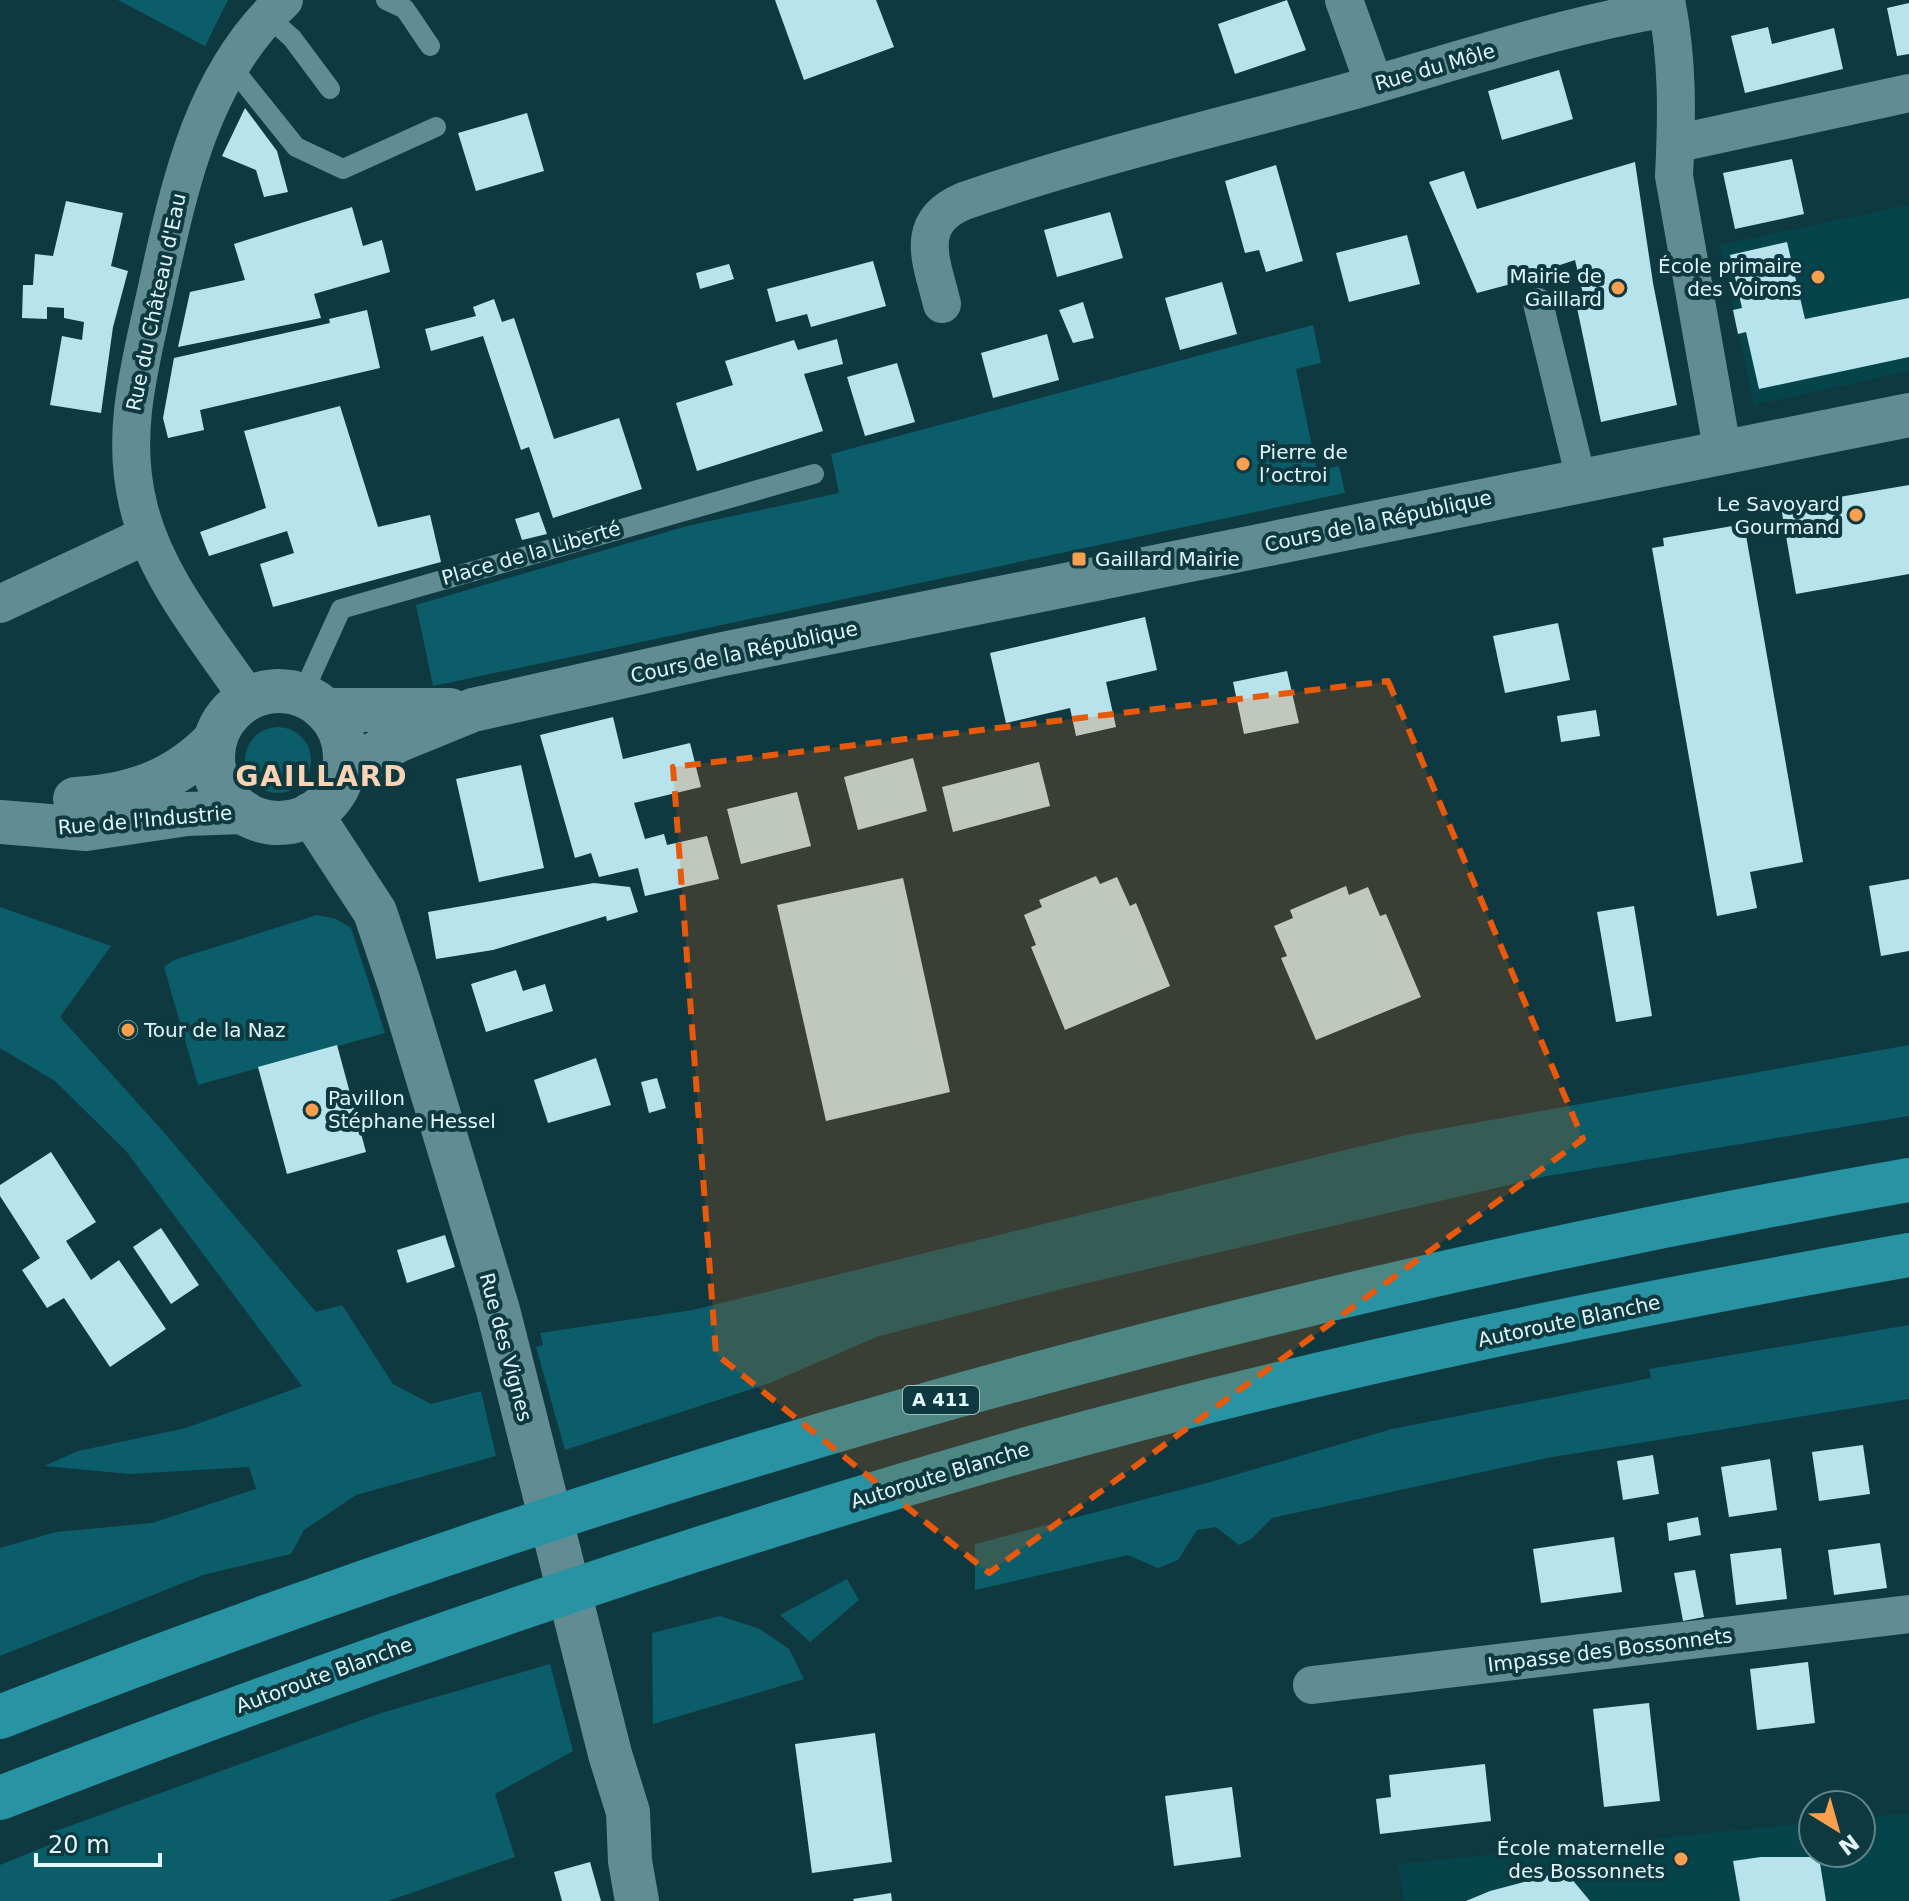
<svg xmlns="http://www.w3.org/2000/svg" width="1909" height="1901" viewBox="0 0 1909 1901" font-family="'DejaVu Sans',sans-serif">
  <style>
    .built { fill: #06444c }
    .green { fill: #0b5d69 }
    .building { fill: #b7e4ec }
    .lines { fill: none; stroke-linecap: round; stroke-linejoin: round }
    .service { stroke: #628c94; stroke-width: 20 }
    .pedestrian { stroke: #628c94; stroke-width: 30 }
    .minor { stroke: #628c94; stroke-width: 38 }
    .tertiary { stroke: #628c94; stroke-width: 44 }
    .motorway { stroke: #2793a3; stroke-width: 44 }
    .marked { fill: #e8590c; fill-opacity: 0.2; stroke: #e8590c; stroke-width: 6; stroke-dasharray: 16 10; stroke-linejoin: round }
    .poi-dot { fill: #fa9f4e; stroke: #0e3940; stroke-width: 3 }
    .labels { text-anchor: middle; stroke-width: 8; stroke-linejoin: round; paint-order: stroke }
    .shield { fill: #0e3940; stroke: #a2bec3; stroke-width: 2 }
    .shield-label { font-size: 18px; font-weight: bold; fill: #e1f7fb }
    .street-label { font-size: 20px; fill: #e1f7fb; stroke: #0e3940 }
    .poi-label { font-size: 20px; fill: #e1f7fb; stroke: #0e3940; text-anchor: end }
    .district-label { font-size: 28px; font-weight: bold; letter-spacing: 2px; fill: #fad3b4; stroke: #0e3940 }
  </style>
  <rect width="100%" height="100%" fill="#0e3940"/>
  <g class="built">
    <path d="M1909 205V371L1754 405 1720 245Z"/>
    <path d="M1909 1813V1901H1404L1398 1864 1813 1823V1853H1861V1818Z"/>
  </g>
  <g class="green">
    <path d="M118 0H228L205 46Z"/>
    <path d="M1313 325 1321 363 1296 369 1317 471 1339 466 1345 493 433 686 416 605 687 526 839 493 831 454Z"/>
    <circle cx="278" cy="760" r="33"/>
    <path d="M0 907 111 946 60 1017 161 1129 316 1312 342 1305 393 1384 431 1404 481 1391 496 1456 356 1495 304 1530 291 1554 203 1575 0 1656V1548L56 1532 152 1523 256 1489 249 1467 130 1474 44 1466 78 1451 186 1428 302 1386 126 1151 55 1081 0 1048Z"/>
    <path d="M317 915 336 919 351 928 385 1033 198 1085 164 967 174 960Z"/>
    <path d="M1909 1045V1116L1547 1176 1066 1288 879 1336 770 1383 565 1450 536 1347 543 1345 540 1333 693 1310 1407 1135Z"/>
    <path d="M1909 1325V1399L1547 1458 1272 1518 1251 1539 1239 1545 1216 1527 1197 1530 1178 1560 1158 1568 1128 1555 975 1590V1544L1214 1481 1392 1429 1651 1378 1649 1369Z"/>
    <path d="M847 1579 859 1600 810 1642 780 1615Z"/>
    <path d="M720 1616 760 1629 789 1649 804 1679 653 1724 652 1633Z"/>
    <path d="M550 1664 573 1751 495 1794 515 1857 388 1901H0V1865L54 1843 53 1832 381 1713Z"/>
  </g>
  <g class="building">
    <path d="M775 0H876L894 47 804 80Z"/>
    <path d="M1287 0 1306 50 1235 74 1218 24Z"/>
    <path d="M1909 3V54L1897 56 1887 8Z"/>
    <path d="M1768 27 1772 44 1834 28 1843 69 1745 93 1731 36Z"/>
    <path d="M1559 70 1573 119 1502 140 1488 91Z"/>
    <path d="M245 108 277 151 288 192 264 197 256 170 222 156Z"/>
    <path d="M527 113 544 171 476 191 458 133Z"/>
    <path d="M1792 159 1804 214 1735 229 1723 173Z"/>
    <path d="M1635 162 1653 283 1677 405 1601 422 1576 303 1585 302 1575 260 1551 268 1553 273 1477 293 1429 182 1464 171 1477 209Z"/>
    <path d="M1276 165 1303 261 1266 272 1259 250 1245 253 1225 181Z"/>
    <path d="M66 201 123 213 111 266 128 271 113 327 101 413 50 405 62 336 82 340 84 322 64 318V308L47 307V319L22 318 23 285H33L35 254 53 256Z"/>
    <path d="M352 207 363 246 382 240 390 272 314 294 321 318 178 347 190 292 245 280 234 244Z"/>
    <path d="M1110 212 1123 258 1057 277 1044 230Z"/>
    <path d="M1407 235 1420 284 1349 302 1336 253Z"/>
    <path d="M1787 242 1805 319 1909 298V357L1759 389 1746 332 1738 334 1733 310 1742 308 1730 255Z"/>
    <path d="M873 261 886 306 811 327 807 314 776 322 767 289Z"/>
    <path d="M729 264 734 279 700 289 696 273Z"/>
    <path d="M1222 282 1237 334 1180 350 1165 298Z"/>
    <path d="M494 299 502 322 514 318 554 439 619 418 642 489 553 518 529 447 521 450 483 336 431 351 425 329 476 316 473 307Z"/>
    <path d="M1083 302 1094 338 1073 343 1059 310Z"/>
    <path d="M367 310 380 368 200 410 204 430 168 438 163 418 174 358 330 323 329 319Z"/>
    <path d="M1047 334 1059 380 993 398 981 353Z"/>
    <path d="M837 339 843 364 804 374 823 431 697 471 676 403 733 385 725 361 794 340 798 350Z"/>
    <path d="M897 363 915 422 865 436 847 377Z"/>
    <path d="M340 406 378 527 430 515 441 562 273 607 260 564 294 553 287 531 209 556 200 532 266 508 244 431Z"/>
    <path d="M1909 485V574L1796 594 1781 507Z"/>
    <path d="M539 512 547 534 522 540 515 519Z"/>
    <path d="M1744 524 1803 862 1750 872 1757 908 1717 916 1652 548 1664 546 1663 538Z"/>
    <path d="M1145 617 1157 670 1106 682 1116 727 1076 736 1070 708 1006 723 990 653Z"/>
    <path d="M1558 623 1570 680 1505 693 1493 636Z"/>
    <path d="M1287 671 1299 723 1244 734 1233 682Z"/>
    <path d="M1596 710 1600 736 1561 742 1557 716Z"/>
    <path d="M613 717 623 759 690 743 701 787 634 803 645 839 664 834 667 845 707 836 719 879 645 896 638 868 599 877 591 853 575 858 540 735Z"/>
    <path d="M913 758 927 811 858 830 844 777Z"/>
    <path d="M1039 762 1050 806 953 832 942 787Z"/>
    <path d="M521 765 544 868 479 882 456 779Z"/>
    <path d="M797 792 811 846 741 864 727 809Z"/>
    <path d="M1096 876 1100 884 1117 877 1130 906 1136 903 1170 986 1065 1030 1031 947 1036 945 1024 915 1042 907 1039 900Z"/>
    <path d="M903 878 950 1092 826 1121 777 905Z"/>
    <path d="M1909 879V951L1881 956 1869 886Z"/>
    <path d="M594 883 630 887 638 912 607 921 606 916 493 950 436 959 428 912Z"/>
    <path d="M1346 886 1349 895 1368 887 1380 916 1386 914 1421 997 1316 1040 1281 958 1287 956 1274 926 1293 918 1290 910Z"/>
    <path d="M1634 906 1652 1016 1616 1022 1597 912Z"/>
    <path d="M516 970 523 991 545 984 553 1011 486 1032 471 984Z"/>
    <circle cx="128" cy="1030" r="10"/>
    <path d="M337 1045 366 1152 287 1174 258 1067Z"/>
    <path d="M596 1058 611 1105 548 1123 534 1080Z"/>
    <path d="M657 1078 666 1108 649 1113 641 1082Z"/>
    <path d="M51 1152 96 1222 66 1241 91 1280 119 1260 166 1329 110 1367 64 1298 47 1308 22 1270 40 1258 0 1196V1185Z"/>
    <path d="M161 1228 199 1285 171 1304 133 1247Z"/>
    <path d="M445 1235 455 1267 407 1283 397 1250Z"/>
    <path d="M1863 1445 1870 1494 1819 1501 1812 1452Z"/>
    <path d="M1653 1455 1659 1494 1623 1500 1617 1461Z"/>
    <path d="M1770 1459 1777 1510 1729 1517 1721 1467Z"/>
    <path d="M1698 1517 1701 1535 1669 1541 1667 1523Z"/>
    <path d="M1614 1537 1622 1592 1541 1603 1533 1549Z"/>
    <path d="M1880 1543 1887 1588 1834 1595 1828 1550Z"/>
    <path d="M1781 1548 1787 1599 1736 1605 1730 1554Z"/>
    <path d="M1695 1570 1704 1617 1683 1621 1674 1573Z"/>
    <path d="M1808 1662 1815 1723 1757 1730 1750 1669Z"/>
    <path d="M1649 1703 1660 1801 1604 1807 1593 1709Z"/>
    <path d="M875 1733 892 1862 812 1873 795 1744Z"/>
    <path d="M1485 1764 1491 1821 1380 1834 1376 1799 1391 1797 1389 1775Z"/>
    <path d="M1232 1787 1241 1857 1174 1866 1165 1796Z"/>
    <path d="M1761 1857H1819L1826 1901H1740L1733 1861Z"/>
    <path d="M590 1862 601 1901H562L554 1872Z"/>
    <path d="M1565 1871 1590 1901H1466L1490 1891Z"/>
    <path d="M891 1893 892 1901H854L853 1899Z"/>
  </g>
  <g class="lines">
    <g class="service">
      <path d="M386 0 405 9 430 46"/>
      <path d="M268 17 292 38 330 89"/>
      <path d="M231 66 296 147 343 169 436 127"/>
      <path d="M302 695 341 609 814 474"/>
    </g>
    <path class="pedestrian" d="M1538 303 1581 479"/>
    <g class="minor">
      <path d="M1344 0 1374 84"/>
      <path d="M1666 0C1678 60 1677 117 1674 176L1723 454"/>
      <path d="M1679 143 1909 93"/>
      <path d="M942 304C932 262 912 223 964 201 1089 158 1217 128 1344 93 1452 63 1557 27 1667 8"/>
      <path d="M0 604 147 535"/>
      <path d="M248 698C208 639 154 575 138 504 121 434 139 370 154 301 178 193 199 78 284 0"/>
      <path d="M1312 1685 1909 1614"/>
    </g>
    <g class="tertiary">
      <circle cx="279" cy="757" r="66"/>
      <path d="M325 710H450"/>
      <path d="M342 773 397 741 473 710 718 655 1909 415"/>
      <path d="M75 799C131 796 176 781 215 740"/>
      <path d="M311 814 375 912 399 983 498 1310 610 1754 628 1812 630 1861 637 1901"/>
      <path d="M0 822 86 829 187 814 243 812"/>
    </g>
    <g class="motorway">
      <path d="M0 1717C617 1475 1256 1294 1909 1180"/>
      <path d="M0 1798C339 1667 681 1547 1031 1448 1317 1368 1617 1307 1909 1255"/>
    </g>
  </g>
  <path class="marked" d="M1388 681 1583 1139 989 1573 716 1354 673 767Z"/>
  <g class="poi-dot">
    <circle cx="1818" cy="277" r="8"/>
    <circle cx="1618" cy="288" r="8"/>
    <circle cx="1243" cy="464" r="8"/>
    <circle cx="1856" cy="515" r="8"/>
    <rect x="1071" y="551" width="16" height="16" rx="4"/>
    <circle cx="128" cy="1030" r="8"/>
    <circle cx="312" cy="1110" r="8"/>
    <circle cx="1681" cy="1859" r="8"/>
  </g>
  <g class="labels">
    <rect class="shield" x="903" y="1386" width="76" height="28" rx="6"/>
    <g class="shield-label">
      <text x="941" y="1406">A 411</text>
    </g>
    <g class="street-label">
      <text transform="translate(1435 67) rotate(-16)" y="7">Rue du Môle</text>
      <text transform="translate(156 302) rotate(-78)" y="7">Rue du Château d'Eau</text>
      <text transform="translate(1378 521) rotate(-12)" y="7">Cours de la République</text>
      <text transform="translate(531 553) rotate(-16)" y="7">Place de la Liberté</text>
      <text transform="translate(744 652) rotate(-12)" y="7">Cours de la République</text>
      <text transform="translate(145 820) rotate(-5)" y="7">Rue de l'Industrie</text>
      <text transform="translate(1569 1321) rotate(-12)" y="7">Autoroute Blanche</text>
      <text transform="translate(506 1347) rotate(75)" y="7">Rue des Vignes</text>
      <text transform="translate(940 1475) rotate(-17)" y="7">Autoroute Blanche</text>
      <text transform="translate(1610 1650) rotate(-7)" y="7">Impasse des Bossonnets</text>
      <text transform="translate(324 1675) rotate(-20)" y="7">Autoroute Blanche</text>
    </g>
    <g class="poi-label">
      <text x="1802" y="273">École primaire<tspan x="1802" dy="23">des Voirons</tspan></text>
      <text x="1602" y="283">Mairie de<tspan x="1602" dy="23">Gaillard</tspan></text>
      <text x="1259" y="459" text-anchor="start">Pierre de<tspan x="1259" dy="23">l’octroi</tspan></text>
      <text x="1840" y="511">Le Savoyard<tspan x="1840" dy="23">Gourmand</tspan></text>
      <text x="1095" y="566" text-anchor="start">Gaillard Mairie</text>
      <text x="144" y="1037" text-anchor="start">Tour de la Naz</text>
      <text x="328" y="1105" text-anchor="start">Pavillon<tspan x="328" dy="23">Stéphane Hessel</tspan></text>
      <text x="1665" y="1855">École maternelle<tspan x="1665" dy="23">des Bossonnets</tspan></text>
    </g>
    <g class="district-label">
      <text x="322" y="786">GAILLARD</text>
    </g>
  </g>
  <g transform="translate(1837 1829) rotate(143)"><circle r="38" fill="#0e3940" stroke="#62858b" stroke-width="2"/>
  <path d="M0-6L14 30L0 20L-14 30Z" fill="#fa9f4e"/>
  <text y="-12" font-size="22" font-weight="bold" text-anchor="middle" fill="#e1f7fb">N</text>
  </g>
  <path d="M36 1853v12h124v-12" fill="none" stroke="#e1f7fb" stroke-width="4"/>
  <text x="48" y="1853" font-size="24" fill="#e1f7fb" stroke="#0e3940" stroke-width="6" paint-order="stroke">20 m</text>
</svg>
